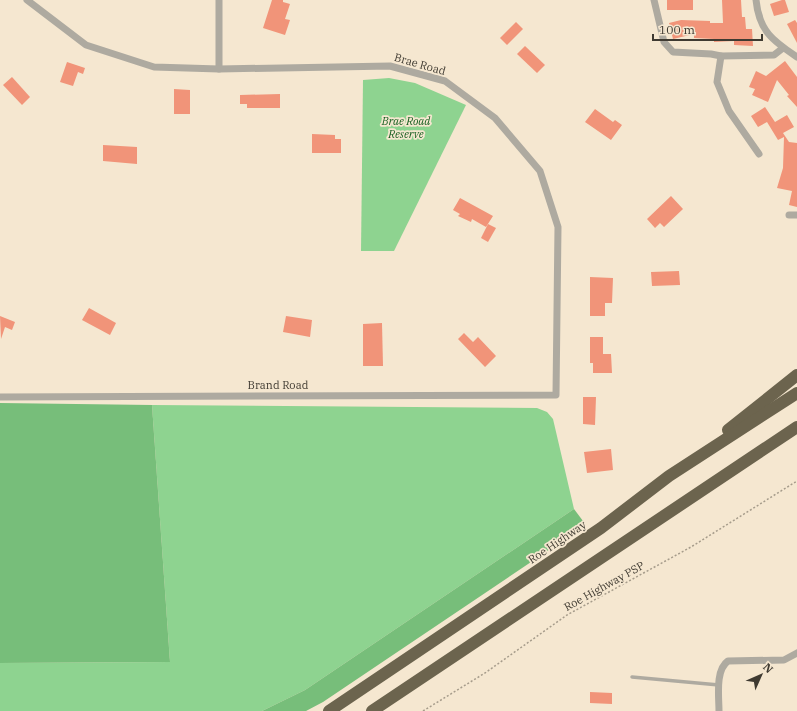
<svg xmlns="http://www.w3.org/2000/svg" width="797" height="711" viewBox="0 0 797 711" font-family="'IBM Plex Serif',serif">
  <style>
    .green { fill: #8ed390 }
    .forest { fill: #77be7a }
    .building { fill: #f19479 }
    .lines { fill: none; stroke-linecap: round; stroke-linejoin: round }
    .path { stroke: #a69c8b; stroke-width: 1.5; stroke-dasharray: 2 2; stroke-linecap: butt }
    .lane { stroke: #aeaaa0; stroke-width: 3.5 }
    .street { stroke: #aeaaa0; stroke-width: 7 }
    .highway { stroke: #6c644e; stroke-width: 12 }
    .labels { text-anchor: middle; stroke-width: 3.5; stroke-linejoin: round; paint-order: stroke }
    .street-label { font-size: 11px; fill: #3f3a31; stroke: #f5e7d0 }
    .park-label { font-size: 11px; font-style: italic; fill: #145e1f; stroke: #f5e7d0 }
  </style>
  <rect width="100%" height="100%" fill="#f5e7d0"/>
  <g class="green">
    <path d="M389 78 415 83 466 105 394 251H361L363 80Z"/>
    <path d="M152 405 537 408 547 412 553 419 574 509 305 690 262 711H0V663L170 662Z"/>
  </g>
  <g class="forest">
    <path d="M0 403 152 405 170 662 0 663Z"/>
    <path d="M574 509 586 525 323 702 306 711H262L305 690Z"/>
  </g>
  <g class="building">
    <path d="M272 0H283V2L290 4 285 19 290 20 285 35 263 28Z"/>
    <rect x="667" y="0" width="26" height="10"/>
    <path d="M722 0H741L742 17H745L746 29H752L753 46 734 45V41L714 42V39L694 38V34L673 39 669 23 681 20 710 21V23H723Z"/>
    <path d="M782 0H785L789 12 774 16 770 4Z"/>
    <path d="M795 20 797 23V43L787 24Z"/>
    <path d="M516 22 523 29 507 45 500 38Z"/>
    <path d="M525 46 545 65 537 73 517 54Z"/>
    <path d="M785 61 797 77V107L787 96 789 95 777 80 768 102 752 95 755 89 749 87 756 71 766 76Z"/>
    <path d="M67 62 85 68 83 74 78 72 73 86 60 82Z"/>
    <path d="M12 77 30 97 22 105 3 85Z"/>
    <path d="M174 89 190 90V114H174Z"/>
    <path d="M280 94V108H247V104H240V95Z"/>
    <path d="M765 107 775 122 787 115 794 127 783 133 789 142 797 143V207L789 205 792 191 777 188 783 168 784 137 778 140 767 122 758 127 751 116Z"/>
    <path d="M595 109 613 122 615 120 622 125 611 140 585 122Z"/>
    <path d="M312 134 335 135V139H341V153H312Z"/>
    <path d="M103 145 137 147V164L103 161Z"/>
    <path d="M671 196 683 209 664 227 660 223 655 228 647 219Z"/>
    <path d="M460 198 493 216 486 227 472 219 471 222 458 216 460 214 453 210Z"/>
    <path d="M488 224 496 228 488 242 481 238Z"/>
    <path d="M679 271 680 285 652 286 651 272Z"/>
    <path d="M590 277 613 278 612 303H605V316H590Z"/>
    <path d="M89 308 116 323 110 335 82 320Z"/>
    <path d="M0 316 15 322 12 330 5 327 1 339Z"/>
    <path d="M286 316 312 320 310 337 283 332Z"/>
    <path d="M382 323 383 366H363V324Z"/>
    <path d="M464 333 473 342 478 337 496 356 485 367 458 339Z"/>
    <path d="M590 337H603V354H611L612 373H593V363H590Z"/>
    <path d="M583 397H596L595 425 583 424Z"/>
    <path d="M611 449 613 470 587 473 584 452Z"/>
    <path d="M590 692 612 693V704L590 703Z"/>
  </g>
  <g class="lines">
    <path class="path" d="M423 711 485 673 567 615 691 547 797 481"/>
    <path class="lane" d="M632 677 719 685"/>
    <g class="street">
      <path d="M654 0 664 42 673 52 711 54 721 56 774 55 783 48"/>
      <path d="M756 0C759 31 773 41 797 57"/>
      <path d="M721 56 717 82 729 111 759 154"/>
      <path d="M219 69V0"/>
      <path d="M789 215H797"/>
      <path d="M0 397 556 395 558 227 540 171 495 118 445 81 390 66 219 69 154 67 86 45 27 0"/>
      <path d="M719 711C719 697 715 670 728 661L784 660 797 653"/>
    </g>
    <g class="highway">
      <path d="M728 430 797 375"/>
      <path d="M329 711 601 528 669 476 797 393"/>
      <path d="M372 711 797 427"/>
    </g>
  </g>
  <g class="labels">
    <g class="street-label">
      <text transform="translate(420 64) rotate(16)" y="4">Brae Road</text>
      <text x="278" y="389">Brand Road</text>
      <text transform="translate(557 542) rotate(-34)" y="4">Roe Highway</text>
      <text transform="translate(604 586) rotate(-29)" y="4">Roe Highway PSP</text>
    </g>
    <g class="park-label">
      <text x="406" y="125">Brae Road<tspan x="406" dy="13">Reserve</tspan></text>
    </g>
  </g>
  <g transform="translate(761 675) rotate(45)" stroke="#f5e7d0" stroke-width="3" paint-order="stroke">
  <path d="M0-3L7 15L0 10L-7 15Z" fill="#3f3a31"/>
  <text y="-6" font-size="11" font-weight="bold" text-anchor="middle" fill="#3f3a31">N</text>
  </g>
  <path d="M653 34v6h109v-6" fill="none" stroke="#3f3a31" stroke-width="2"/>
  <text x="659" y="34" font-size="12" fill="#3f3a31" stroke="#f5e7d0" stroke-width="3" paint-order="stroke">100 m</text>
</svg>
